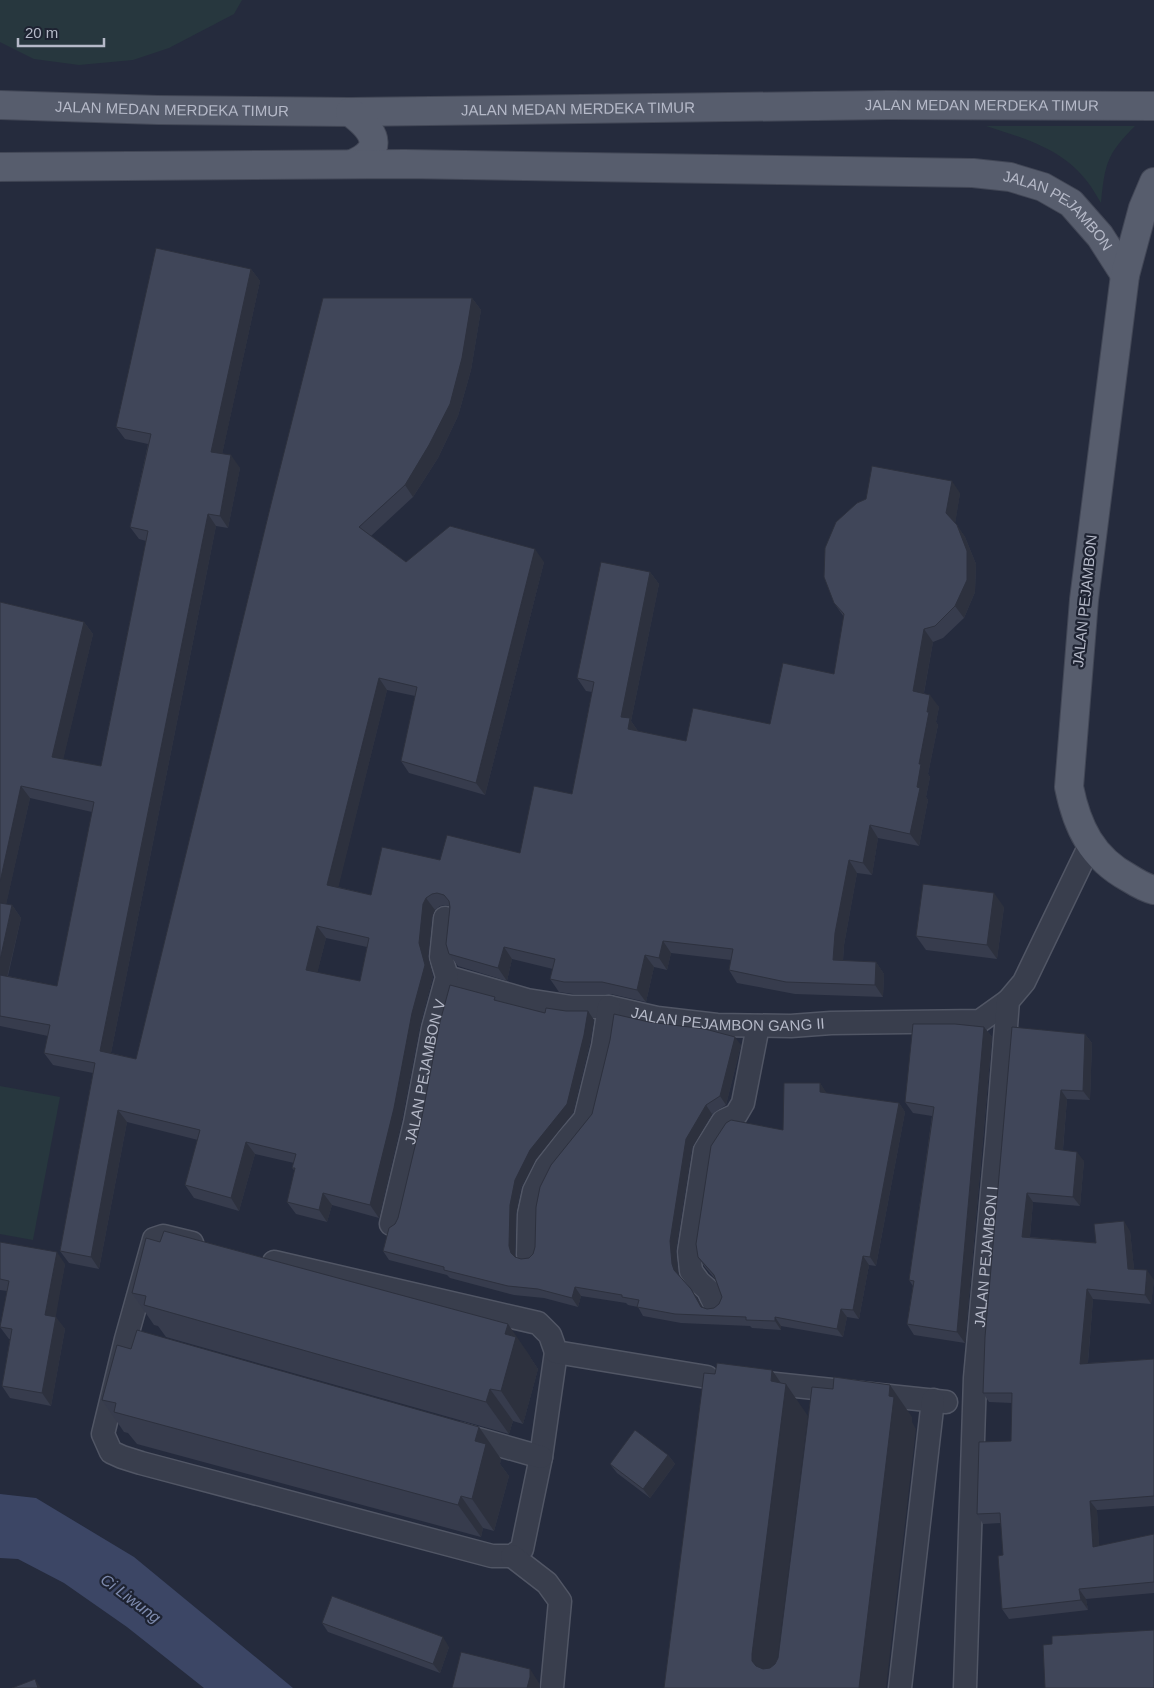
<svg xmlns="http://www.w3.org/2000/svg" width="1154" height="1688" viewBox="0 0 1154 1688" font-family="Helvetica,sans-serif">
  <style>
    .green { fill: #27373e }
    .water { fill: #3c4665 }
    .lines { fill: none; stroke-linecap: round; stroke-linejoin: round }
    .street-casing { stroke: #515665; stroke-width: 25 }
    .primary-casing { stroke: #424756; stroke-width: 30 }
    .street { stroke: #393e4d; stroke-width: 22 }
    .primary { stroke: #575d6d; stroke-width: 28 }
    .wall { fill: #373c4d; fill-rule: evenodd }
    .shaded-wall { fill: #2d313e }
    .building { fill: #404659; stroke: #2d313e; fill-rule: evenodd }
    .labels { text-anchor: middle; stroke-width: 4.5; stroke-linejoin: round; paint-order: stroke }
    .street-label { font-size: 15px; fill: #b5b9c8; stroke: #1e2332 }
    .water-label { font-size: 16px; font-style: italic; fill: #7e8bae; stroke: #1e2332 }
  </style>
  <rect width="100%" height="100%" fill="#252b3d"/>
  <g class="green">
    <path d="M0 0H242L234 14 169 48 133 60 79 65 34 59 0 42Z"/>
    <path d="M986 126H1135C1107 154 1105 163 1101 203 1096 195 1092 187 1086 180 1061 148 1023 138 986 126Z"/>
    <path d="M0 1086 60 1097 33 1240 0 1234Z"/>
  </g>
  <path class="water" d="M0 1494 36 1498 134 1557 293 1688H204L127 1627 64 1583 18 1559 0 1558Z"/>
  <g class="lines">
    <defs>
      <g id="street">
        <path id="s1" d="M447 977 527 1000 572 1007H609L657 1018 717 1025 791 1026 831 1023 980 1021 1008 1001"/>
        <path id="s2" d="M391 1224 415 1123 433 1028 447 977 441 957 445 918"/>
        <path d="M192 1243 163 1236 154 1239 126 1339 103 1434 111 1452 122 1457 141 1463 492 1556H512L522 1549 541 1457 556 1352"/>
        <path d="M528 1255 529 1214 534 1191 546 1167 567 1140 585 1119 603 1046 609 1007"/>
        <path d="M274 1262 538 1323 550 1335 556 1352 707 1377"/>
        <path d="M715 1305 708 1290 699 1282 691 1271 689 1252 705 1150 723 1121 736 1115 743 1103 758 1026"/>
        <path d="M757 1382 946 1402"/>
        <path d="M460 1434 541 1457"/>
        <path d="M512 1556 547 1583 560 1601 552 1688"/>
        <path d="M900 1688 933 1400"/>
        <path id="s3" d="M965 1688 975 1378 997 1139 1008 1001 1024 982 1090 845"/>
      </g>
      <g id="primary">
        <path id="s4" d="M0 105 158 110 350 112 888 105 1154 106"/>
        <path d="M350 112C374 130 387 149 352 164"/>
        <path id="s5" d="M0 167 405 164 973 173 1010 177 1043 187 1071 203 1100 236 1125 275"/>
        <path d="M1154 182 1143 208 1125 275 1084 600 1069 787C1077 827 1092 858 1129 878 1137 883 1145 888 1154 890"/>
      </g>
    </defs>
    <use href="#street" class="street-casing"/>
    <use href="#primary" class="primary-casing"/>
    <use href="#street" class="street"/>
    <use href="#primary" class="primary"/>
  </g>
  <g class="wall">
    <path d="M251 269 260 281 222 454 240 468 228 528 216 526 111 1053 136 1059 271 504 472 298 481 310 471 370 458 416 438 458 413 497 371 536 406 562H544L485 795 409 773 401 761 415 696 387 690 338 887 371 895 440 860 520 853 572 794 592 692 586 691 577 678 650 572 659 584 631 721 638 731 686 741 770 724 834 674 844 617 834 603 960 493 955 523 965 537 976 564 975 592 964 618 943 638 933 642 924 693 939 707 936 722 938 725 928 774 930 777 926 797 928 800 919 846 878 838 872 875 857 873 844 945 843 961 876 962 884 974 883 997 795 994 737 983 729 970 731 960 671 953 667 970 654 967 646 1002 611 994H573L559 992 550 979 553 969 512 959 507 981 458 966 449 954V906L446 905 440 906 435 910 432 917 428 956 433 977 420 1026 402 1120 379 1218 332 1205 327 1222 296 1214 287 1202 295 1171 292 1168 294 1163 255 1154 239 1211 194 1198 185 1185 198 1140 127 1122 99 1269 69 1263 60 1251 93 1073 53 1065 44 1053 48 1036 0 1026V602L84 622 93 634 63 759 101 766 146 541 139 539 130 527 148 444 125 439 116 427ZM30 798 92 812 57 986 8 976 21 918 12 905 6 904ZM326 938 367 947 360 981 317 973Z"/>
    <path d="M1004 907 997 959 926 950 916 936Z"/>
    <path d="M495 997 497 1001 545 1013 566 1011H588L594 1020 590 1043 573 1113 536 1159 521 1188 516 1214 515 1255 516 1258 521 1259 529 1258 741 1045 726 1105 712 1114 692 1148 676 1250 678 1272 679 1276 691 1289 703 1307 707 1309 714 1308 719 1304 722 1297 715 1279 704 1266 698 1257 783 1130 820 1083 826 1093 899 1103 905 1112 876 1266 869 1265 859 1319 847 1317 843 1337 781 1326V1330L752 1328 750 1326 681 1323 643 1316 638 1307 628 1305 626 1303 581 1296 578 1307 544 1298 514 1295 450 1278 447 1275 389 1260 383 1251Z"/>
    <path d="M984 1027 992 1037 965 1343 914 1335 907 1324 913 1286 909 1280 932 1116 913 1113 905 1102Z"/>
    <path d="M1012 1027 1085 1034 1092 1043 1090 1100 1067 1099 1063 1150 1084 1161 1080 1206 1033 1202 1030 1237 1096 1243 1130 1231 1134 1269 1154 1280 1151 1304 1093 1299 1088 1363 1154 1359V1506L1097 1510 1099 1546 1154 1534V1593L1086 1599 1088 1610 1009 1619 1002 1609 1003 1555 1001 1523 983 1524 977 1514 1011 1441 1012 1403 989 1402 983 1393Z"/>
    <path d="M0 1242 65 1264 55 1317 65 1329 51 1406 10 1398 2 1386 10 1339H9L0 1327 7 1291 0 1290Z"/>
    <path d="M132 1293 530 1356V1357L538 1369 523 1424 513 1421 509 1434 166 1337 158 1326 154 1325Z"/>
    <path d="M102 1400 501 1459 500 1464 509 1476 494 1531 483 1528 481 1537 137 1444 128 1433 124 1432Z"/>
    <path d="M668 1455 675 1464 650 1498 617 1473 610 1464Z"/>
    <path d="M322 1623 449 1647 440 1673 328 1632Z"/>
  </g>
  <g class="shaded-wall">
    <path d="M251 269 260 281 220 464 211 452Z"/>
    <path d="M472 298 481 310 471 370 458 416 438 458 413 497 405 485Z"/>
    <path d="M231 455 240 468 228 528 220 516Z"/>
    <path d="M952 481 960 493 955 525 946 513Z"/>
    <path d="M208 514 216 526 109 1063 100 1051Z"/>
    <path d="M957 525 965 537 976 564 975 592 964 618 955 606Z"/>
    <path d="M535 549 544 562 485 795 476 783Z"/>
    <path d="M650 572 659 584 631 721 638 731 628 729 621 717Z"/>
    <path d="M84 622 93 634 61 769 52 757Z"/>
    <path d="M924 629 933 642 922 703 913 691Z"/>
    <path d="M379 678 387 690 336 897 327 885Z"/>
    <path d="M930 695 939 707 936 722 938 725 928 774 930 777 926 797 928 800 919 846 910 834 917 787 919 764 927 712Z"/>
    <path d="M21 786 30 798 4 914 0 908V882Z"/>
    <path d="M870 825 878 838 872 875 863 863Z"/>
    <path d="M849 860 857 873 844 945 842 972 833 960 835 933Z"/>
    <path d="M994 893 1004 907 997 959 987 945Z"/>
    <path d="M426 898 435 910 432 917 428 956 433 977 420 1026 402 1120 379 1218 370 1205 419 943 423 904Z"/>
    <path d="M12 905 21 918 5 986 0 978V960Z"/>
    <path d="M317 926 326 938 315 982 306 970Z"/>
    <path d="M663 941 671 953 667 970 659 958Z"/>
    <path d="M504 947 512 959 507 981 498 968Z"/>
    <path d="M645 955 654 967 646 1002 637 990Z"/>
    <path d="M876 962 884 974 883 997 875 985Z"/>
    <path d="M588 1011 594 1020 590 1043 573 1113 536 1159 521 1188 516 1214 515 1255 517 1262 511 1253 509 1246 510 1205 515 1180Z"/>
    <path d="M984 1027 992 1037 965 1343 957 1332Z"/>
    <path d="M1085 1034 1092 1043 1090 1100 1083 1091Z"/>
    <path d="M735 1037 741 1045 726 1105 720 1096Z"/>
    <path d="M820 1083 826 1092V1100L820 1092Z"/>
    <path d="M1061 1090 1067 1099 1062 1159 1055 1149Z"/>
    <path d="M899 1103 905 1112 876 1266 870 1257Z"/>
    <path d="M706 1105 712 1114 692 1148 676 1250 678 1272 680 1279 674 1270 672 1264 670 1241 686 1139Z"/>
    <path d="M118 1110 127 1122 99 1269 91 1257Z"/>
    <path d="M246 1142 255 1154 239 1211 231 1198Z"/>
    <path d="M1077 1152 1084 1161 1080 1206 1073 1197Z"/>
    <path d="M323 1193 332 1205 327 1222 319 1210Z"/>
    <path d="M1027 1193 1033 1202 1029 1246 1022 1237Z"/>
    <path d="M1124 1221 1130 1231 1135 1278 1128 1269Z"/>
    <path d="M57 1252 65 1264 54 1327 45 1315Z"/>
    <path d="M863 1256 869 1265 859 1319 853 1310Z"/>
    <path d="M1147 1270 1154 1280 1151 1304 1145 1295Z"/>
    <path d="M575 1287 581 1296 578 1307 572 1298Z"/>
    <path d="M691 1289 697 1298 707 1315 701 1307Z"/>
    <path d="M1087 1289 1093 1299 1087 1373 1080 1364Z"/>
    <path d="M841 1309 847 1317 843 1337 837 1329Z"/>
    <path d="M56 1317 65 1329 51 1406 42 1393Z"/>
    <path d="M775 1317 781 1326V1330L775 1321Z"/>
    <path d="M508 1324 530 1356V1357L538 1369 523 1424 501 1391 505 1334Z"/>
    <path d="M772 1370 785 1389 786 1384 808 1416 774 1688 752 1661V1654Z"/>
    <path d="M890 1385 912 1417V1422L916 1429 886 1688H859Z"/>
    <path d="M490 1389 513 1421 509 1434 486 1402Z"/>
    <path d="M479 1427 501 1459 500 1464 509 1476 494 1531 472 1499 475 1441Z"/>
    <path d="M668 1455 675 1464 650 1498 643 1489Z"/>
    <path d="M461 1496 483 1528 481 1537 458 1505Z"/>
    <path d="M1090 1501 1097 1510 1100 1557 1093 1547Z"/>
    <path d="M1079 1589 1086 1599 1088 1610 1081 1600Z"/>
    <path d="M443 1637 449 1647 440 1673 433 1664Z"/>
    <path d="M530 1669 539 1683 540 1688H527Z"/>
    <path d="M35 1679 41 1688H38Z"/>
  </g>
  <g class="building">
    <path d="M156 248 251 269 211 452 231 455 220 516 208 514 100 1051 136 1059 271 504 323 298H472L462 358 450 404 429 445 405 485 359 527 406 562 450 526 535 549 476 783 401 761 417 687 379 678 327 885 371 895 382 847 440 860 447 835 520 853 534 786 572 794 594 682 577 678 601 562 650 572 621 717 630 718 628 729 686 741 693 708 770 724 783 663 834 674 844 614 834 603 824 577 825 548 836 522 857 503 866 499 872 466 952 481 946 513 957 525 967 551V580L955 606 935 626 924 629 913 691 930 695 927 712H929L919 764H921L917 787 920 788 910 834 870 825 863 863 849 860 835 933 833 960 876 962 875 985 786 982 729 970 733 949 663 941 659 958 645 955 637 990 602 982H564L550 979 555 959 504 947 498 968 449 954 446 944 450 907 449 901 444 895 437 893 432 894 426 898 423 904 419 943 425 965 412 1013 394 1108 370 1205 323 1193 319 1210 287 1202 295 1168H292L296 1154 246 1142 231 1198 185 1185 200 1130 118 1110 91 1257 60 1251 95 1063 44 1053 50 1025 0 1016V975L57 986 94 802 21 786 0 882V602L84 622 52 757 101 766 148 531 130 527 151 434 116 427ZM317 926 369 938 360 981 306 970Z"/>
    <path d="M923 884 994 893 987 945 916 936Z"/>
    <path d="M0 903 12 905 0 960Z"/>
    <path d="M450 985 495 997 494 1000 545 1013 546 1008 566 1011H588L584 1035 567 1104 530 1150 515 1180 510 1205 509 1246 511 1253 515 1257 521 1259 529 1258 533 1254 535 1247 536 1207 540 1187 551 1165 592 1114 610 1040 614 1014 649 1022 705 1029 735 1037 720 1096 706 1105 686 1139 670 1241 672 1264 674 1270 691 1289 701 1307 707 1309 714 1308 719 1304 722 1297 714 1275 698 1257 696 1244 711 1146 726 1123 731 1120 783 1130 784 1083H820V1092L899 1103 870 1257 863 1256 853 1310 841 1309 837 1329 775 1317V1321L746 1320V1317L675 1314 637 1307 639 1300 622 1297V1295L575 1287 572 1298 538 1289 508 1286 444 1270V1267L383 1251 389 1228 395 1224 398 1218 422 1117 440 1022Z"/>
    <path d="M913 1024H955L984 1027 957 1332 907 1324 914 1281 909 1280 934 1107 905 1102Z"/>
    <path d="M1012 1027 1085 1034 1083 1091 1061 1090 1055 1149 1077 1152 1073 1197 1027 1193 1022 1237 1096 1243 1094 1224 1124 1221 1128 1269 1147 1270 1145 1295 1087 1289 1080 1364 1154 1359V1496L1090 1501 1093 1547 1154 1534V1582L1079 1589 1081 1600 1002 1609 998 1556 1003 1555 1000 1513 977 1514 979 1442 1011 1441 1012 1393H983L985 1337Z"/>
    <path d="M164 1231 508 1324 505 1334 516 1337 501 1391 490 1389 486 1402 144 1305 146 1296 132 1293 146 1238 160 1242Z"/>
    <path d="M0 1242 57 1252 45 1315 56 1317 42 1393 2 1386 12 1329 0 1327 9 1281 0 1279Z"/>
    <path d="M137 1330 479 1427 475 1441 486 1444 472 1499 461 1496 458 1505 114 1412 116 1403 102 1400 117 1345 131 1349Z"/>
    <path d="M717 1363 772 1370 771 1381 786 1384 752 1654V1661L756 1666 763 1669 770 1668 775 1664 778 1658 812 1387 833 1389 834 1377 890 1385 889 1396 894 1397 859 1688H664L704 1373 715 1374Z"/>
    <path d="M635 1430 668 1455 643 1489 610 1464Z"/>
    <path d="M332 1596 443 1637 433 1664 322 1623Z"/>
    <path d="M1154 1630V1688H1045L1043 1645 1052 1644V1636Z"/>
    <path d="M461 1652 530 1669V1677L527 1688H452Z"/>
    <path d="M35 1679 38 1688H12Z"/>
  </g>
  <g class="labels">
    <g class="street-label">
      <text dy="5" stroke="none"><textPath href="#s4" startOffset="982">JALAN MEDAN MERDEKA TIMUR</textPath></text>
      <text dy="5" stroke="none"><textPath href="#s4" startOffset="172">JALAN MEDAN MERDEKA TIMUR</textPath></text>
      <text dy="5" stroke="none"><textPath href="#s4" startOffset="578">JALAN MEDAN MERDEKA TIMUR</textPath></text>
      <text dy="5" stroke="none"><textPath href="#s5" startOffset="1070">JALAN PEJAMBON</textPath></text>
      <text transform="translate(1085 601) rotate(-84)" y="5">JALAN PEJAMBON</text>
      <text dy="5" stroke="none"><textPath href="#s1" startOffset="286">JALAN PEJAMBON GANG II</textPath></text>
      <text dy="5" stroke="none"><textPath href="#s2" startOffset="156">JALAN PEJAMBON V</textPath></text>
      <text dy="5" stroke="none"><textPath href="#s3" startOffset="432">JALAN PEJAMBON I</textPath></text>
    </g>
    <g class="water-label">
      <text transform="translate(131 1598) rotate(37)" y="6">Ci Liwung</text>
    </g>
  </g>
  <path d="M18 38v8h86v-8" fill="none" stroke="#b5b9c8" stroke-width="2.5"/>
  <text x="25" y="38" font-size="15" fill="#b5b9c8" stroke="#1e2332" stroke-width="4" paint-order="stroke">20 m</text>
</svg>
